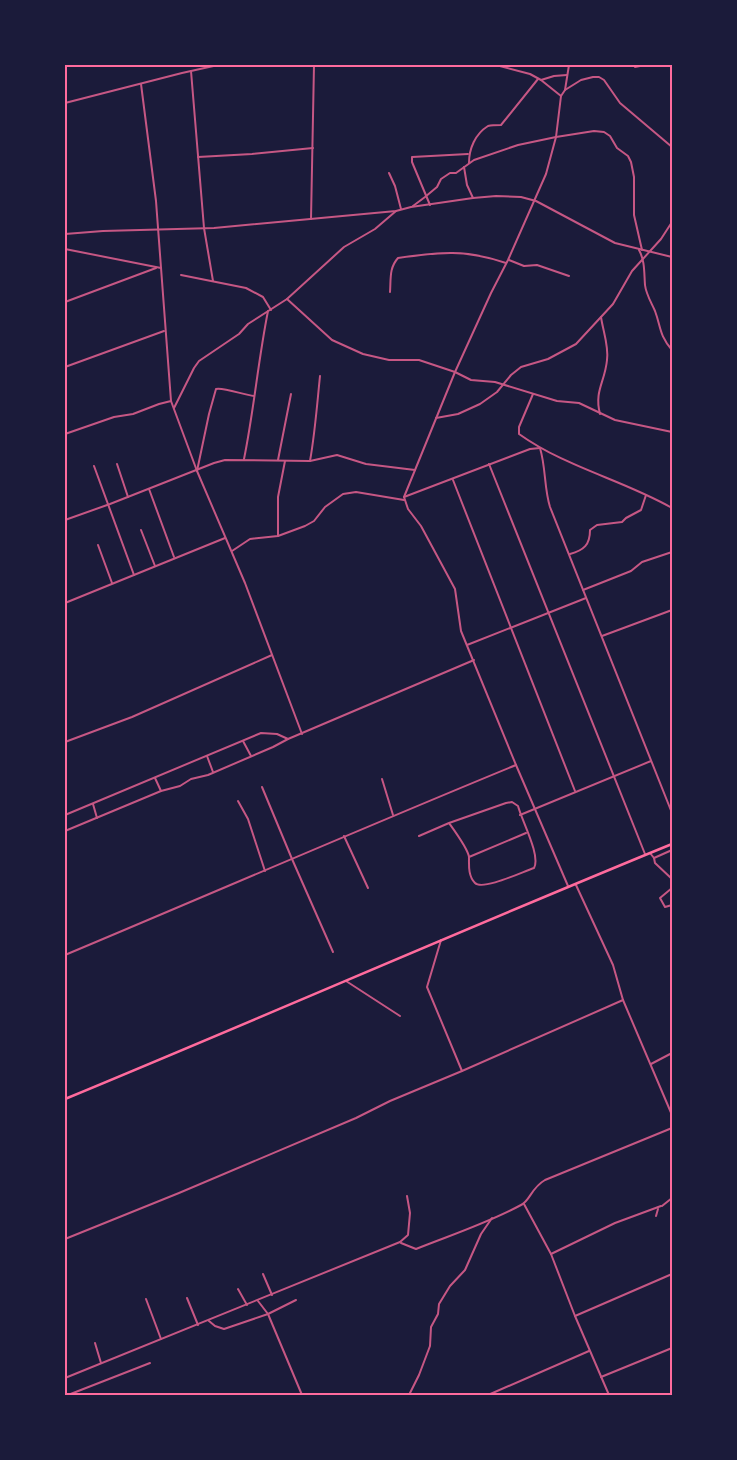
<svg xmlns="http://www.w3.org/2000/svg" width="737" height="1460" viewBox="0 0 737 1460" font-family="Jost,sans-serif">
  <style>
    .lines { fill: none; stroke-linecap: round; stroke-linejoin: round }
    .minor { stroke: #c65784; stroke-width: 2 }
    .trunk { stroke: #ff6b9d; stroke-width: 2.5 }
    .neatline { fill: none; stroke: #ff6b9d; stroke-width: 2 }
  </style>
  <rect width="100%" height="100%" fill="#1b1b3a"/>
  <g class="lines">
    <g class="minor">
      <path d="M496 65 530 74 541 80 561 96"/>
      <path d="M635 67 645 65"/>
      <path d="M191 71 204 228 213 281"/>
      <path d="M541 80 554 76 567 75"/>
      <path d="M141 84 156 201 171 401 197 471 245 583 302 734"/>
      <path d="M565 90 569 65"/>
      <path d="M65 103 182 73 218 65"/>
      <path d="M198 157 252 154 313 148"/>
      <path d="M469 163C469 149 475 134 488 126 492 125 497 125 501 125L538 79"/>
      <path d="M464 167 467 185 473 198"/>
      <path d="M389 173 395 186 401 209"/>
      <path d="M430 205 412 162V157L468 154"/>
      <path d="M413 206 425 197 437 187 441 179 450 173H456L474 160 518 145 556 137 594 131 604 132 610 136 617 148 628 156 631 162 634 177V215L642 250"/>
      <path d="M311 219 314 65"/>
      <path d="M65 234 103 231 214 228 396 211 411 207 473 198 496 196 521 197 536 201 615 243 672 257"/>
      <path d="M65 249 161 268"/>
      <path d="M639 250C645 261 644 272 645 285 646 294 651 302 655 311 661 327 659 335 672 350"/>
      <path d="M509 260 524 266 537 265 569 276"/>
      <path d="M181 275 246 288 263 297 271 310"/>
      <path d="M390 292C391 279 389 268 398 258 440 252 465 249 506 263"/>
      <path d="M287 299 332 340 363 354 389 360H419L455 372 471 380 495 382 557 401 579 403 615 420 672 432"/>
      <path d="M65 302 156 268"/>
      <path d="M65 367 164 331"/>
      <path d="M533 394 519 427V434C565 467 623 480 672 508"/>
      <path d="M174 408 194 368 199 361 239 334 248 324 287 299 344 247 375 229 396 211"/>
      <path d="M600 414C594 391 605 382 607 360 609 346 603 331 601 317"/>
      <path d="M436 418 458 414 480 404 497 392 511 375 521 367 548 359 576 344 613 304 632 271 661 239 672 222"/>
      <path d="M65 434 114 417 133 414 159 404 171 401"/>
      <path d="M540 448C546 468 544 488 550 507L672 813"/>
      <path d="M244 459C254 410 258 361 268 311"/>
      <path d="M278 460 291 394"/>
      <path d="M310 461C315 433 317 405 320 376"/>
      <path d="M117 464 128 497"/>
      <path d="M489 464 645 854"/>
      <path d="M94 466 134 575"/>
      <path d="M197 471 209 414 216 389C223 387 244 395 254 396"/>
      <path d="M453 480 575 791"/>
      <path d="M149 489 174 557"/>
      <path d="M404 497 530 449 540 448"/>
      <path d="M65 520 110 504 214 463 225 460 310 461 337 455 366 464 415 470"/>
      <path d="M141 530 155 566"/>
      <path d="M278 536V497L285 461"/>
      <path d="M98 545 112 583"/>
      <path d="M232 551 250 539 278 536 305 526 314 521 325 507 343 494 356 492 404 500"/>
      <path d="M570 554C584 550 590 545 590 530L597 525 622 522 626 518 641 510 646 495"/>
      <path d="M583 590 631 571 642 562 672 552"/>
      <path d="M65 603 225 538"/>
      <path d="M602 636 672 610"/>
      <path d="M467 645 586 598"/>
      <path d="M243 741 251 756"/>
      <path d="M65 742 132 717 272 655"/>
      <path d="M207 756 213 772"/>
      <path d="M155 778 161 791"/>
      <path d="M382 779 393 815"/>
      <path d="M262 787 292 859 333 952"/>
      <path d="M238 801 248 819 265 871"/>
      <path d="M93 804 97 818"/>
      <path d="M65 815 261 733 277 734 288 739 474 660"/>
      <path d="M520 815 651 761"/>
      <path d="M65 831 161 791 180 786 191 779 208 775 273 747 288 739"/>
      <path d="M344 836 368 888"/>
      <path d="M419 836 449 823 506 803 512 802 518 806C522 821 541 856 534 868 524 871 483 891 475 883 468 876 469 865 469 857 468 849 454 830 449 823"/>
      <path d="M650 853 654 858 655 863 672 879"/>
      <path d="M469 857 526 833"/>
      <path d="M654 858 672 850"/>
      <path d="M576 885 613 965 623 1000 672 1115"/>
      <path d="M568 886 516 765 461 631 455 589 421 526 408 509 404 497 455 372 491 293 508 260 546 174 556 137 561 96 565 90 581 80 593 77H599L604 80 620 103 672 147"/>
      <path d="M672 888 660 898 665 907 672 905"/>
      <path d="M441 940 427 987 462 1071"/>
      <path d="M65 955C215 892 365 827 516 765"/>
      <path d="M346 981 400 1016"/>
      <path d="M651 1064 672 1053"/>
      <path d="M524 1204 551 1254 575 1316 609 1395"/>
      <path d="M662 1206 672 1198"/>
      <path d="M656 1216 658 1209"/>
      <path d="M65 1239 179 1193 356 1118 390 1101 462 1071 623 1000"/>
      <path d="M401 1243 416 1249C451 1235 488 1223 521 1205 530 1201 531 1188 545 1180L672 1128"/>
      <path d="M551 1254 615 1223 661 1206"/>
      <path d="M263 1274 272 1295"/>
      <path d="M238 1289 247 1305"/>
      <path d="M187 1298 198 1325"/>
      <path d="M146 1299 161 1339"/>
      <path d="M258 1301 268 1314 302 1395"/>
      <path d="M575 1316 672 1274"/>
      <path d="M209 1321 215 1326 224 1329 268 1314 296 1300"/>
      <path d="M95 1343 101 1363"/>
      <path d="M601 1377 672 1348"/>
      <path d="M65 1378 400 1242 408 1235 410 1213 407 1196"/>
      <path d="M68 1395 150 1363"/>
      <path d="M409 1395 419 1375 430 1346 431 1327 438 1314 439 1304 450 1286 465 1270 481 1234 492 1218"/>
      <path d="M488 1395 589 1351"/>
    </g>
    <path class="trunk" d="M65 1099C268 1015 469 927 672 844"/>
  </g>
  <rect width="737" height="1460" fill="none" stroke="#1b1b3a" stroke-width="132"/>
  <rect x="66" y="66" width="605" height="1328" class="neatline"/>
</svg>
